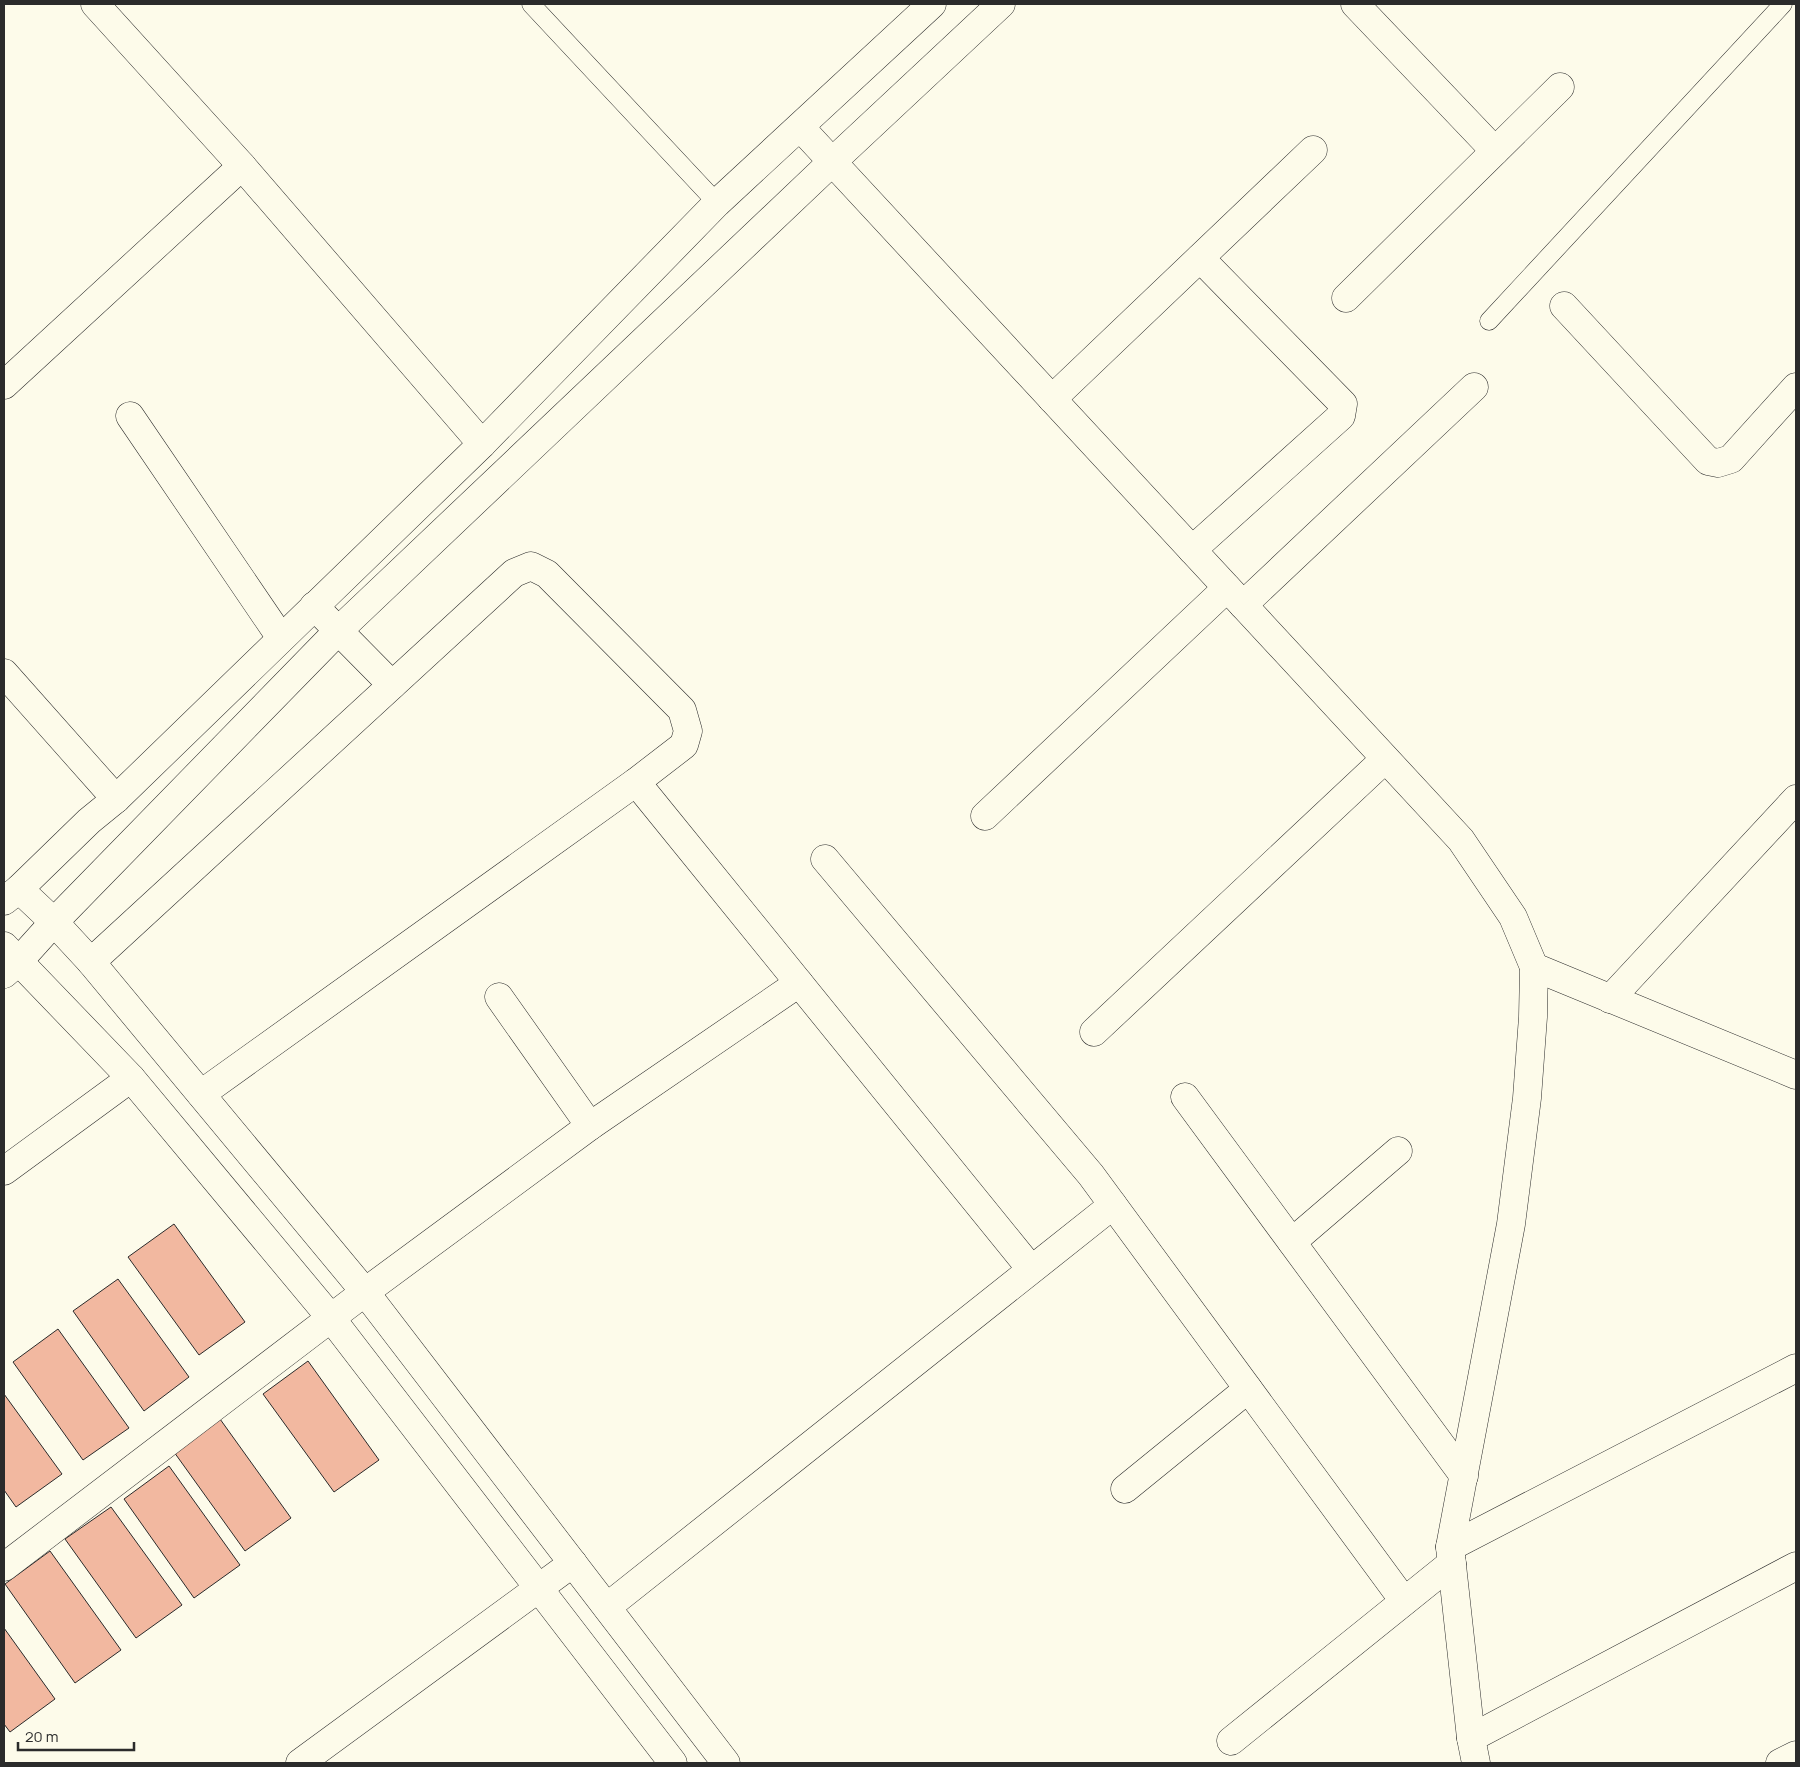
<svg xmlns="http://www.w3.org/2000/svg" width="1800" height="1767" viewBox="0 0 1800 1767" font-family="Manrope,sans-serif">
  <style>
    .building { fill: #f2b8a0; stroke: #2b2b2b }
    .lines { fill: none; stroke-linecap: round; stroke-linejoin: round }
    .service-casing { stroke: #2b2b2b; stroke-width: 19 }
    .minor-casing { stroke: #2b2b2b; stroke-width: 29 }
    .tertiary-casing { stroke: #2b2b2b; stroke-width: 29 }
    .service { stroke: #fdfbea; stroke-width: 18 }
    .minor { stroke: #fdfbea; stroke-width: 28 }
    .tertiary { stroke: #fdfbea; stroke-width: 28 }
  </style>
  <rect width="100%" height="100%" fill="#fdfbea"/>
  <g class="building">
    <path d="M174 1224 245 1322 199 1355 128 1257Z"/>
    <path d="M118 1279 189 1377 144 1411 73 1311Z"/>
    <path d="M58 1329 129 1428 83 1460 13 1362Z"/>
    <path d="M308 1361 379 1460 334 1492 263 1394Z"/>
    <path d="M4 1394 62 1474 16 1507 4 1490Z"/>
    <path d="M220 1419 291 1518 245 1551 174 1452Z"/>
    <path d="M169 1466 240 1565 194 1598 124 1499Z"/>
    <path d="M111 1507 182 1605 136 1638 65 1539Z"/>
    <path d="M50 1551 121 1650 75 1683 5 1584Z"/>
    <path d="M4 1628 55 1699 10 1732 4 1724Z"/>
  </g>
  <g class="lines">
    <defs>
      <g id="service">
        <path d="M531 4 717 203"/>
        <path d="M1489 321 1783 4"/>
      </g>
      <g id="minor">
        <path d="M95 4 242 166 482 444"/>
        <path d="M1355 4 1495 151"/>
        <path d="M800 127 1461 840 1513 917 1534 967 1533 1017 1527 1098 1511 1224 1450 1547 1471 1738 1476 1763"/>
        <path d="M1346 298 1560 87"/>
        <path d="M1564 306 1708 461 1718 463 1731 459 1796 387"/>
        <path d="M4 385 242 166"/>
        <path d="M1052 399 1313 150"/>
        <path d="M130 416 281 638"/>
        <path d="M1192 550 1341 416 1343 404 1200 258"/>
        <path d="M1243 605 1474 387"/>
        <path d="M314 606 392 685"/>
        <path d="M4 673 116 799"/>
        <path d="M636 782 1031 1269"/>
        <path d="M985 816 1227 588"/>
        <path d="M825 859 1091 1175 1404 1601"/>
        <path d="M19 889 54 922"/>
        <path d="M91 962 514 573 531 566 547 574 682 710 688 731 684 745 636 782 201 1094"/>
        <path d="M1534 967 1796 1075"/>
        <path d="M499 997 590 1126"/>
        <path d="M1610 999 1796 799"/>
        <path d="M1094 1032 1385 759"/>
        <path d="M1185 1097 1464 1476"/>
        <path d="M4 1171 131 1078"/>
        <path d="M1292 1242 1398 1151"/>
        <path d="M1125 1489 1248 1389"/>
        <path d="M1450 1547 1796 1368"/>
        <path d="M4 1567 365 1292 590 1126 799 983"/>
        <path d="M607 1607 1113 1205"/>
        <path d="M1471 1738 1796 1566"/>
        <path d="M1231 1741 1452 1563"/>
        <path d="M300 1763 573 1563"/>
        <path d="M1780 1763 1796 1755"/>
      </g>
      <g id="tertiary">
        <path d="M4 901 19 889 89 821 116 799 482 444 717 203 932 4"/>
        <path d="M54 922 91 962 365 1292 726 1763"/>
        <path d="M4 946 131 1078 331 1318 673 1763"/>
        <path d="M4 974 18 962 54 922 338 631 832 162 1001 4"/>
      </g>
    </defs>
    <use href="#service" class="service-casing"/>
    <use href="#minor" class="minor-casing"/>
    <use href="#tertiary" class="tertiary-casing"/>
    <use href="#service" class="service"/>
    <use href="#minor" class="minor"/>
    <use href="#tertiary" class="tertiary"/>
  </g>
  <rect width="1800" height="1767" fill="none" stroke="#2b2b2b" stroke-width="10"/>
  <path d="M18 1742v8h116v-8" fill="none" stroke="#2b2b2b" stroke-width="2.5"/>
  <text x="25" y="1742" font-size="15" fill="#2b2b2b" stroke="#fdfbea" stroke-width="4" paint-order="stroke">20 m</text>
</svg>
